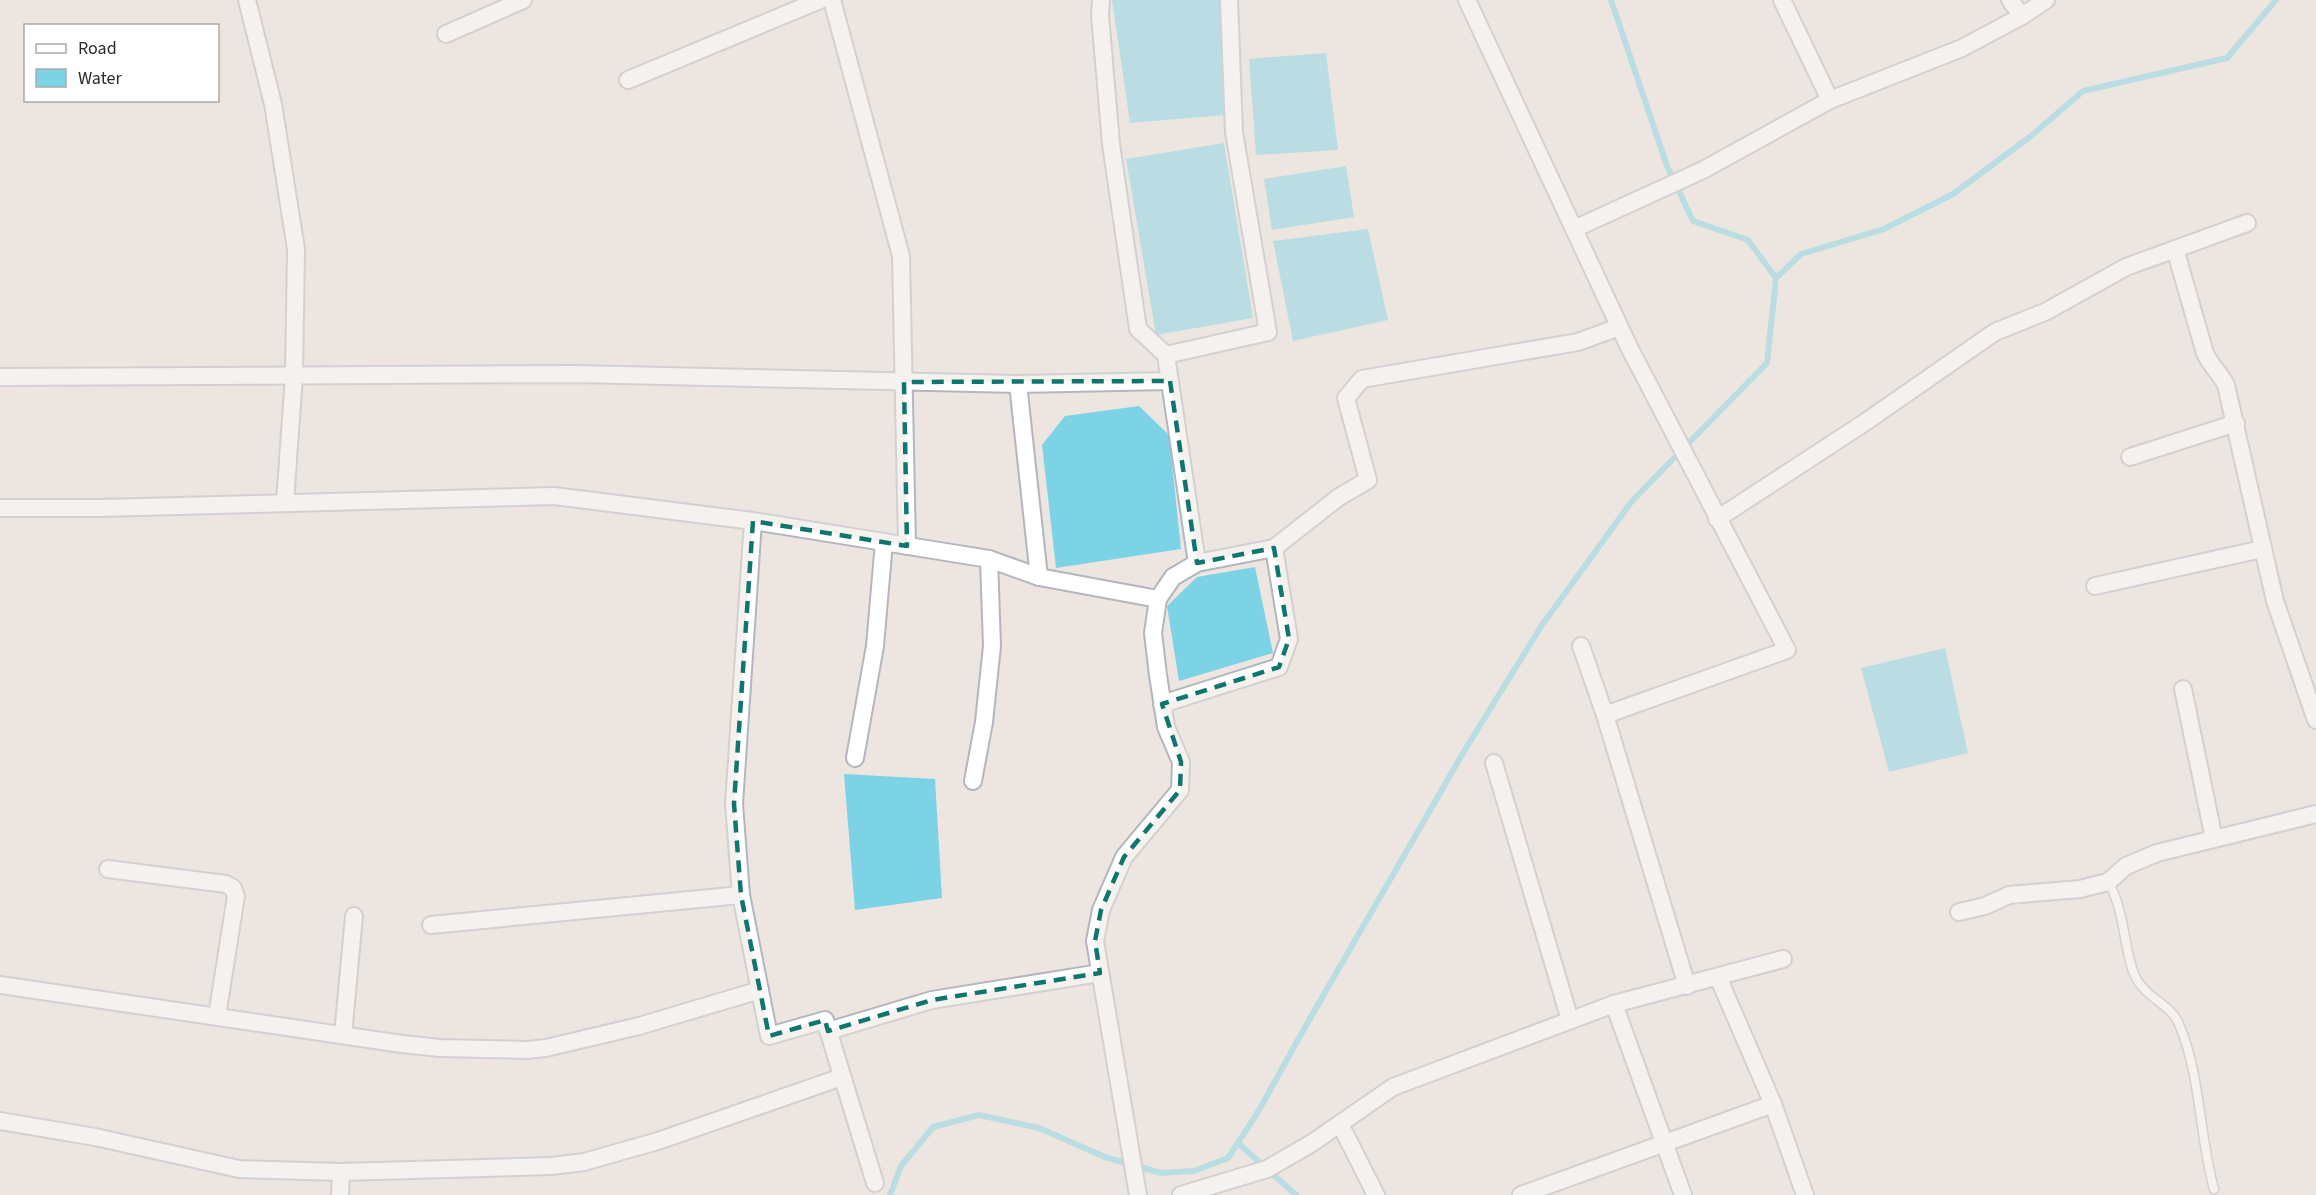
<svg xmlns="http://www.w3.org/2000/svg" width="2316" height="1195" viewBox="0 0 2316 1195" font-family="'Source Sans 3',sans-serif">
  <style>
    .water { fill: #7cd3e6 }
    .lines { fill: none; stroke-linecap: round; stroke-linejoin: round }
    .stream { stroke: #7cd3e6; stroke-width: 6 }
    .lane-casing { stroke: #b3b6be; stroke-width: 11 }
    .street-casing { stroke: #b3b6be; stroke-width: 20 }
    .lane { stroke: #fff; stroke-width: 8 }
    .street { stroke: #fff; stroke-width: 16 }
    .marked { fill: none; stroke: #0f766e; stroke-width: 4.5; stroke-dasharray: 12 8; stroke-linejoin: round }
  </style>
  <rect width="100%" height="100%" fill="#ede6e0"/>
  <g class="water">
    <path d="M1112 0H1223L1227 115 1130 123Z"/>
    <path d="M1326 53 1338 150 1256 155 1249 59Z"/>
    <path d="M1224 143 1253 318 1156 335 1126 159Z"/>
    <path d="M1346 166 1354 217 1272 230 1264 179Z"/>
    <path d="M1368 229 1388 320 1293 341 1273 241Z"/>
    <path d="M1139 406 1169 435 1181 549 1056 568 1042 445 1065 416Z"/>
    <path d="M1255 567 1273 653 1179 681 1167 606 1197 577Z"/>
    <path d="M1945 648 1968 753 1889 772 1861 668Z"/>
    <path d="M844 774 935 779 942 898 855 910Z"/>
  </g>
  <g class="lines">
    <g class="stream">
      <path d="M1611 0 1667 166 1693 221 1748 240 1776 278"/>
      <path d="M1238 1143 1296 1195"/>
      <path d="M890 1195 901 1166 933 1127 979 1115 1039 1128 1105 1157 1161 1173 1194 1171 1228 1158 1258 1112 1308 1022 1466 748 1542 625 1632 501 1767 363 1776 278 1801 254 1884 229 1953 194 2031 136 2083 91 2227 58 2276 0"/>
    </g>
    <defs>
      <path id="lane" d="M2108 882C2125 910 2123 945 2134 974 2144 998 2170 1003 2179 1024 2201 1076 2199 1135 2214 1189"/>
      <g id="street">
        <path d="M247 0 273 104 296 249 294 376 285 502"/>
        <path d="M832 0 901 256 907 546"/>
        <path d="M1101 0 1100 15 1111 144 1138 329 1166 355 1197 563"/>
        <path d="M1467 0 1629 347 1787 650 1605 715"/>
        <path d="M1782 0 1830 100"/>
        <path d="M2010 0 2022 16"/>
        <path d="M446 34 523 0"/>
        <path d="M628 80 820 0"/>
        <path d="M1574 229 1703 170 1830 100 1962 48 2022 16 2046 0"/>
        <path d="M2175 249 2205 353C2210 365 2220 373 2226 385L2275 601 2316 720"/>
        <path d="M1166 355 1268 332 1234 132 1229 0"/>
        <path d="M0 377 576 374 1018 384 1170 381"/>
        <path d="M1018 384 1039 577"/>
        <path d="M2130 457 2236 423"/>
        <path d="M0 508H101L554 496 753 521 989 559 1039 577 1158 599"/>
        <path d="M1717 519 1864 423 1995 332 2047 311 2126 267 2247 223"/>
        <path d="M753 521 734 804 741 895 769 1036 825 1020 875 1183"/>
        <path d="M2095 586 2262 549"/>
        <path d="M1581 646 1605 715 1687 986"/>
        <path d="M2183 689 2214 839"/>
        <path d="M1162 704 1279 667 1289 639 1274 548"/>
        <path d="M855 758 875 646 884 542"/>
        <path d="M1494 763 1570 1020"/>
        <path d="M973 781 984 722 992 646 989 559"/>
        <path d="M108 869 226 884 233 888 236 896 217 1016"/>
        <path d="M1959 912 1985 906 2009 895 2080 889 2108 882 2126 866 2157 853 2316 814"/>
        <path d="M431 925 741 895"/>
        <path d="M1718 977 1773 1104 1805 1195"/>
        <path d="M0 985 402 1044 440 1048 527 1050 546 1048 639 1026 760 990"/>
        <path d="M1614 1004 1683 1195"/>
        <path d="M828 1031 932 1000 1100 973"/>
        <path d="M343 1035 354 916"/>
        <path d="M0 1121 95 1137 239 1169 341 1172 551 1166 584 1162 658 1141 842 1077"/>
        <path d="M1340 1124 1376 1195"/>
        <path d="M340 1195 341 1172"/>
        <path d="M1138 1195 1095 941 1101 910 1124 857 1180 790 1181 762 1166 727 1158 675 1153 633 1158 599 1173 577 1197 563 1274 548 1339 497 1368 480 1346 398 1362 379 1578 342 1619 327"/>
        <path d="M1181 1195 1267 1169 1312 1143 1393 1087 1614 1004 1783 959"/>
        <path d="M1521 1195 1773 1104"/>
      </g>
    </defs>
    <use href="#lane" class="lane-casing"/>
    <use href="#street" class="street-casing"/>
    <use href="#lane" class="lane"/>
    <use href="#street" class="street"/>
  </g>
  <path d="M0 0H2316V1195H0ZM1170 381 1197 563 1274 548 1289 639 1279 667 1162 704 1181 762 1180 790 1124 857 1101 910 1095 941 1100 973 932 1000 828 1031 825 1020 769 1036 741 895 734 804 753 521 907 546 904 382Z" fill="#ede6e0" fill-opacity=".55" fill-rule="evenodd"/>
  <path class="marked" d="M1170 381 1197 563 1274 548 1289 639 1279 667 1162 704 1181 762 1180 790 1124 857 1101 910 1095 941 1100 973 932 1000 828 1031 825 1020 769 1036 741 895 734 804 753 521 907 546 904 382Z"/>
  <rect x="24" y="24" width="195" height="78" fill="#ffffff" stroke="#ababab" stroke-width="1.5"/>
  <rect x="36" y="44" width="30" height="9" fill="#ffffff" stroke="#ababab" stroke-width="1.5"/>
  <text x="78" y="54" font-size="18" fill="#2c2c2c">Road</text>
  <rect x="36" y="69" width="30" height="18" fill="#7cd3e6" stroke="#ababab" stroke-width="1.5"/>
  <text x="78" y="84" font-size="18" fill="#2c2c2c">Water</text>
</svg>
